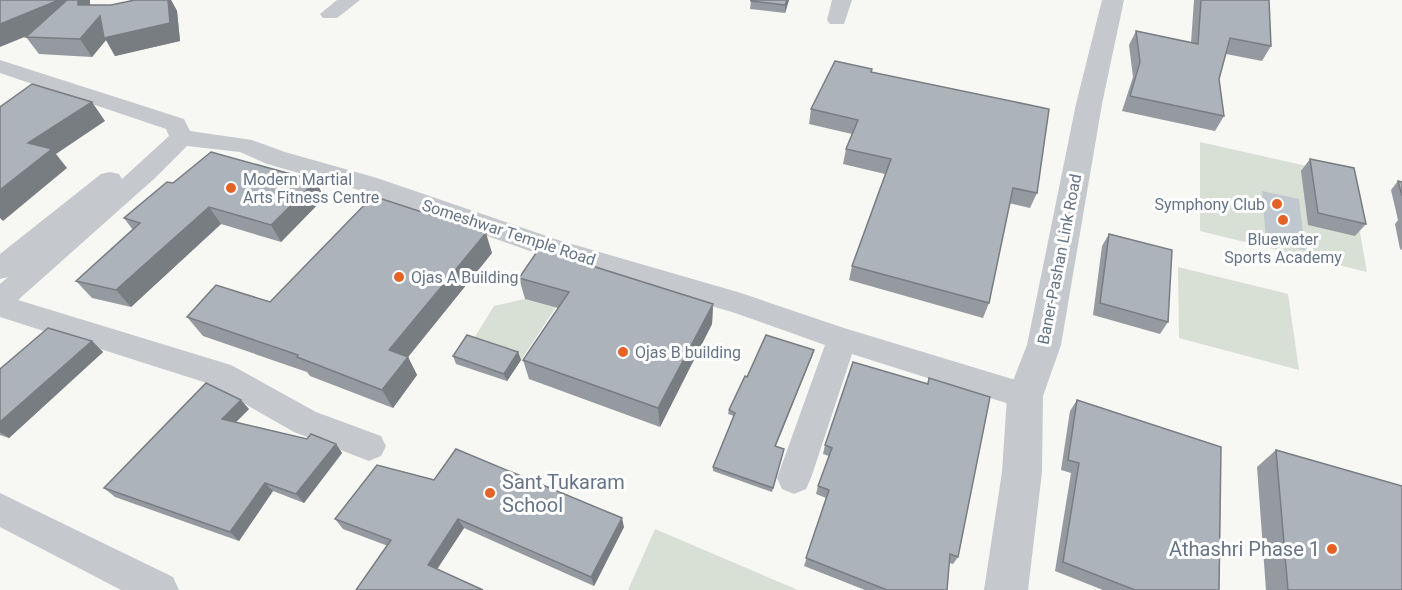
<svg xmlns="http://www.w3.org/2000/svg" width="1402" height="590" viewBox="0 0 1402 590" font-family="Roboto,sans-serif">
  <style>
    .green { fill: #d8dfd5 }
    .water { fill: #bfc8ce }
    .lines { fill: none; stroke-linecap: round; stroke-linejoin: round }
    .minor { fill: #c5c8cc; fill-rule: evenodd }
    .tertiary { fill: #c5c8cc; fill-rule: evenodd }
    .wall { fill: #949aa0 }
    .shaded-wall { fill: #787d82 }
    .building { fill: #acb3ba; stroke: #787d82; stroke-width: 1.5 }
    .poi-dot { fill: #e56226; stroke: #fff; stroke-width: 2 }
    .labels { text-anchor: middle; stroke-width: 6; stroke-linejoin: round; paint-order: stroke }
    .poi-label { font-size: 16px; fill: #667586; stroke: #fff; text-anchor: start }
    .street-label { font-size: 16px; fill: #667586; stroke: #fff }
    .near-poi-label { font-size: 20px; fill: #667586; stroke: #fff; text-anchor: start }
  </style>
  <rect width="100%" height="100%" fill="#f7f7f4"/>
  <g class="green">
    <path d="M1200 142 1350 176 1367 272 1200 231Z"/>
    <path d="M1178 267 1288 294 1299 370 1179 338Z"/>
    <path d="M525 299 556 307 521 360 471 343 494 306Z"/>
    <path d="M655 529 798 590H628Z"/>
  </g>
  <path class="water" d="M1262 191 1299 199 1305 250 1266 241Z"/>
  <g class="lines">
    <g class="minor">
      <path d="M337 0H360L337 18H323L320 14Z"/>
      <path d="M832 0H852L844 24H830L827 20Z"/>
      <path d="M0 60 184 119 190 131 252 140 285 152 377 178 558 240 741 293 844 328 1025 383 1036 387 1041 396 1036 405 1025 409 852 354 811 478 806 489 794 494 782 489 777 478 825 345 735 313 541 255 359 190 267 164 240 152 187 146 155 178 18 300 231 365 316 412 381 436 386 446 381 456 369 461 294 432 210 384 0 317V284L8 277 0 279V254L101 174 110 172 119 174 122 179 169 136 166 129 0 73Z"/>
      <path d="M0 493 173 577 179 590H121L0 527Z"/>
    </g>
    <path class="tertiary" d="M1102 0H1124L1102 104 1061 345 1043 396 1042 472 1028 590H984L1002 472 1007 396 1027 345 1076 104Z"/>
  </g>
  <g class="wall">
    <path d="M0 0H90V5H111L135 0H171L177 11 180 41 115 56 106 40 92 57 39 54 26 37 27 36Z"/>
    <path d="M789 0 785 13 750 9 751 1Z"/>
    <path d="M1194 0H1269L1271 46 1262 61 1226 54 1219 79 1224 116 1215 131 1122 111 1133 77 1129 45 1136 31 1191 43Z"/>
    <path d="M872 72 1037 193 1030 208 1009 203 989 303 983 318 849 280 852 266 885 174 843 164 846 149 852 134 809 124 811 109Z"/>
    <path d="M1310 159 1366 224 1355 236 1308 225 1301 171Z"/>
    <path d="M316 181 324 198 281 242 221 224 131 307 92 298 76 281 133 230 124 218 173 183Z"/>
    <path d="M1398 181 1402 182V250L1400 249 1395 224 1398 220 1391 190Z"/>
    <path d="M1109 234 1168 322 1160 334 1093 315 1102 246Z"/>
    <path d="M492 253 408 357 417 375 393 408 310 376 307 372 203 336 187 317 270 302Z"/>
    <path d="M574 253 575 260 713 304 712 324 660 427 529 379 523 360 558 308 525 299 519 278Z"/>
    <path d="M92 341 103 352 9 438 0 435V369Z"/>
    <path d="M814 350 813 354 776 446 784 449 772 492 713 471V467L734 416 728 414 729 410 747 377Z"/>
    <path d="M518 352 521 360 507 381 456 364 453 356Z"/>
    <path d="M929 378 958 557 953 564 949 563 947 590H865L804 566 826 498 816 494 818 486 829 456 823 454 825 445 927 384Z"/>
    <path d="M1077 400 1219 590H1103L1055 571 1071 473 1061 470 1070 411Z"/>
    <path d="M249 409 236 422 307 439 336 444 342 453 304 503 273 491 239 541 115 497 104 488Z"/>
    <path d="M1276 450 1402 590H1266L1257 467Z"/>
    <path d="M377 465 624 527 594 586 464 528 437 569 388 546 343 529 335 519Z"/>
  </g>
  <g class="shaded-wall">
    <path d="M59 0H90V22L83 13 0 47V24Z"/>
    <path d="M168 0H171L177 11 180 41 115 56 106 40 92 57 80 39 100 16Z"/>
    <path d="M787 0H789L785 13V5Z"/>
    <path d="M92 102 105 121 56 154 67 168 3 221 0 218V190L28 143Z"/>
    <path d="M316 181 324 198 281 242 271 225Z"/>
    <path d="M209 207 221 224 131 307 116 290Z"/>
    <path d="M486 233 492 253 408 357 417 375 393 408 382 390 389 350Z"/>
    <path d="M574 253 578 274 570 259Z"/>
    <path d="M713 304 712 324 660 427 658 408Z"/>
    <path d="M92 341 103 352 9 438 0 432V422Z"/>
    <path d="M814 350 813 354 774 449 775 446Z"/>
    <path d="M518 352 521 360 507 381 504 374Z"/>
    <path d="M241 400 249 409 230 428 222 419Z"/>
    <path d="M336 444 342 453 304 503 296 494Z"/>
    <path d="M265 483 273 491 239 541 230 532Z"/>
    <path d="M622 518 624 527 594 586 591 577Z"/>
    <path d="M458 519 464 528 434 574 428 565Z"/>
  </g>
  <g class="building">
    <path d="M0 0H59L0 24Z"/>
    <path d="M67 0H78V5H111L135 0H168L170 23 104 38 100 16 80 39 26 37Z"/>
    <path d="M751 0H787L785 5 751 1Z"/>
    <path d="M1201 0H1269L1271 46 1230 38 1219 79 1224 116 1130 96 1140 62 1136 31 1198 44Z"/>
    <path d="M835 61 872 69 871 72 1049 109 1037 193 1013 188 989 303 852 266 891 159 846 149 858 120 811 109Z"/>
    <path d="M32 84 92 102 28 143 52 149 0 190V107Z"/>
    <path d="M211 152 316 181 271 225 209 207 116 290 76 281 140 223 124 218 167 182 173 183Z"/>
    <path d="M1310 159 1354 168 1366 224 1318 213Z"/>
    <path d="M1398 181 1402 182V196Z"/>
    <path d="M373 196 486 233 389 350 408 357 382 390 297 357 298 355 187 317 216 285 270 302Z"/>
    <path d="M1109 234 1172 250 1168 322 1100 303Z"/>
    <path d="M543 243 574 253 570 259 713 304 658 408 523 360 569 292 519 278Z"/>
    <path d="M48 328 92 341 0 422V369Z"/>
    <path d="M467 335 518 352 504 374 453 356Z"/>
    <path d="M766 335 814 350 775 446 784 449 773 488 713 467 735 413 729 410 745 376 747 377Z"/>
    <path d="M853 362 928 384 929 378 990 397 958 557 950 554 947 590H887L806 558 829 490 818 486 832 448 825 445Z"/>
    <path d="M206 383 241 400 222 419 307 439 311 434 336 444 296 494 265 483 230 532 104 488Z"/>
    <path d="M1077 400 1221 447 1219 590H1135L1063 562 1079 463 1068 460Z"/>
    <path d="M456 449 622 518 591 577 458 519 428 565 483 590H356L391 540 335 519 377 465 434 480Z"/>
    <path d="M1276 450 1402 486V590H1288Z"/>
  </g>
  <g class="poi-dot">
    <circle cx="231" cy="188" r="6"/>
    <circle cx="1277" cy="204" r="6"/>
    <circle cx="1283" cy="220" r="6"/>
    <circle cx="399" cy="277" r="6"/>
    <circle cx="623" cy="352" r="6"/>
    <circle cx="490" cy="493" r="6"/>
    <circle cx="1332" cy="549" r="6"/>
  </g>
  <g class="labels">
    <g class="poi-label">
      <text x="243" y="185">Modern Martial<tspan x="243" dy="18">Arts Fitness Centre</tspan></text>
      <text x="1265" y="210" text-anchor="end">Symphony Club</text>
      <text x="1283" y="245" text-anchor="middle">Bluewater<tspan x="1283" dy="18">Sports Academy</tspan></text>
      <text x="411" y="283">Ojas A Building</text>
      <text x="635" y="358">Ojas B building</text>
    </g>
    <g class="street-label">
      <text transform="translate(509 232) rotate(18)" y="6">Someshwar Temple Road</text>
      <text transform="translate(1059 259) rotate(-79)" y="6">Baner-Pashan Link Road</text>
    </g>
    <g class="near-poi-label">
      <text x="502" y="489">Sant Tukaram<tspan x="502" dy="23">School</tspan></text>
      <text x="1320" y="556" text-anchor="end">Athashri Phase 1</text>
    </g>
  </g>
</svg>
